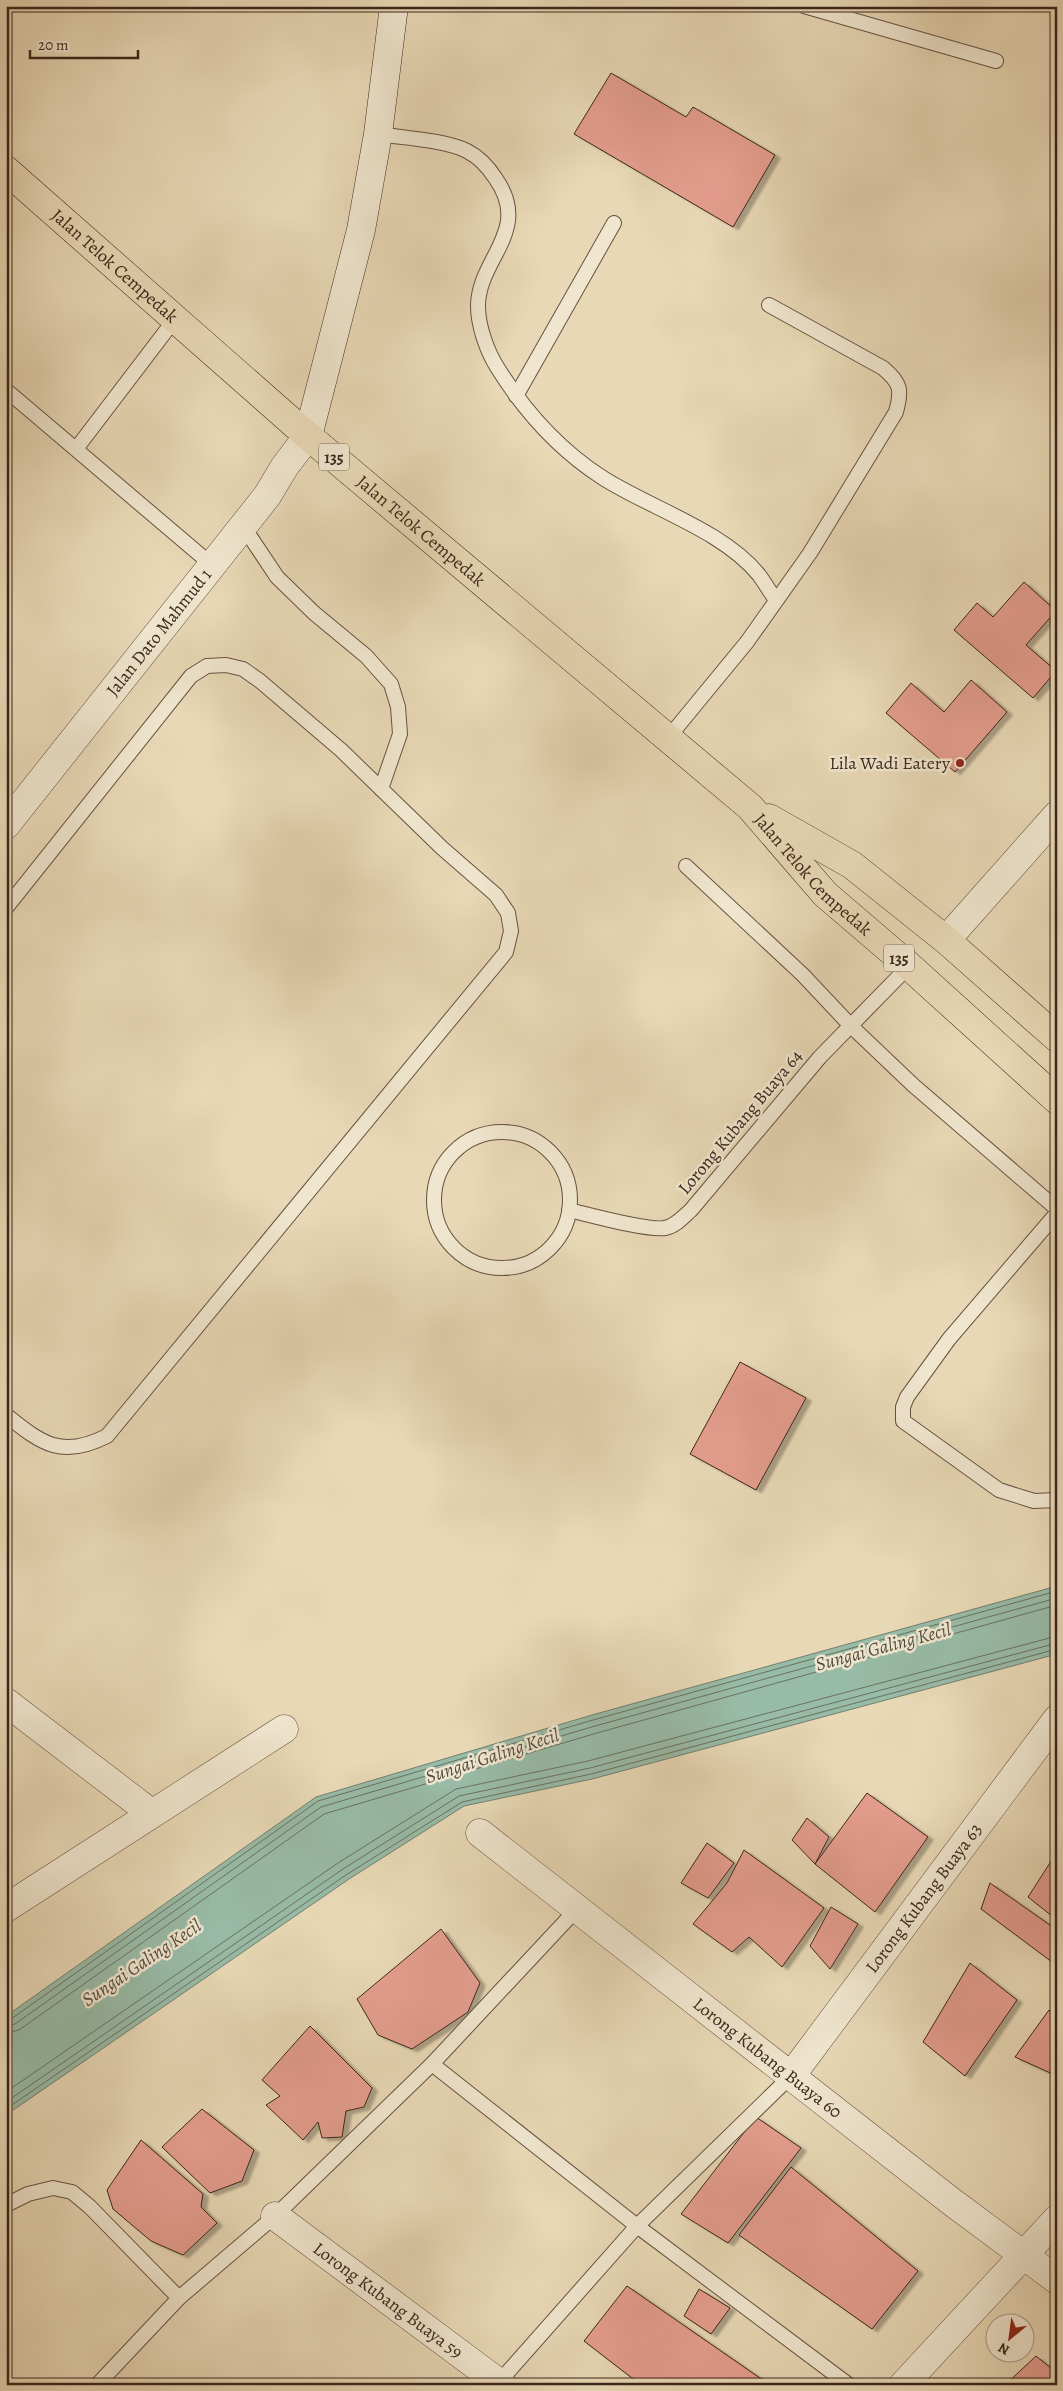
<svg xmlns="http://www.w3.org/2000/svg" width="1063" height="2391" viewBox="0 0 1063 2391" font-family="Alegreya,serif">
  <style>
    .water { fill: #98bba7; stroke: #737f6f }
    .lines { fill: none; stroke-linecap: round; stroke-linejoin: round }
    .shore { stroke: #6a7062; stroke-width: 1 }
    .building { fill: #e49d8e; stroke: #3b261c; filter: url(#shadow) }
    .lane-casing { stroke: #665242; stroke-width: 16 }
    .street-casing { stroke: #665242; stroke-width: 29 }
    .secondary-casing { stroke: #3b261c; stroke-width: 29 }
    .primary-casing { stroke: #3b261c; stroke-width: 29 }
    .lane { stroke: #f0e6cf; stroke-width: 14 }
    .street { stroke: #f0e6cf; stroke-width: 28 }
    .secondary { stroke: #f0e6cf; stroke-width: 28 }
    .primary { stroke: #e8d8b5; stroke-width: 28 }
    .poi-dot { fill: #8f2418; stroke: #f0e6cf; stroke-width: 2 }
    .labels { text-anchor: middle; stroke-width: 5; stroke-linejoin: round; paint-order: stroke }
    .shield { fill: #f0e6cf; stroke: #716052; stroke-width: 1 }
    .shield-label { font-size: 16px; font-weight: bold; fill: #3b261c }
    .street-label { font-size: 18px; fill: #3b261c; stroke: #f0e6cf }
    .poi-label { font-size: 18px; fill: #3b261c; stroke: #f0e6cf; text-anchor: end }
    .water-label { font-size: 19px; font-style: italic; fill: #524b3f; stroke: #f0e6cf }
  </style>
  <defs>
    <filter id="shadow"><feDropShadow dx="5.5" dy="3" stdDeviation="1" flood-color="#0004"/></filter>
  </defs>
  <rect width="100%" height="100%" fill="#e8d8b5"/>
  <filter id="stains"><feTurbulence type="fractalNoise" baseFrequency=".004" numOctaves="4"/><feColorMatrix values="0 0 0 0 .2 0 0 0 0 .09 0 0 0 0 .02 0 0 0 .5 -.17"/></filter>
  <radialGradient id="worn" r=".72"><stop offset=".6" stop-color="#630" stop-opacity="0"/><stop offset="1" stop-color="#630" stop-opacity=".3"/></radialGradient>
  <path class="water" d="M1057 1586V1654L592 1779 464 1806 349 1879 6 2115V2016L316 1797 592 1715Z"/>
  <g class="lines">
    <g class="shore">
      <path d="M6 2020 11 2019 318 1801 593 1720 1057 1591"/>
      <path d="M6 2026 15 2024 321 1807 595 1726 1057 1598"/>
      <path d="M6 2033 19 2030 324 1814 597 1733 1057 1605"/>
      <path d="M6 2092 338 1863 456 1789 588 1761 1057 1636"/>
      <path d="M6 2102 343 1869 459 1796 590 1768 1057 1643"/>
      <path d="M6 2109 346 1875 462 1802 591 1774 1057 1649"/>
    </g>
  </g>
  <g class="building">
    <path d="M611 73 686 117 693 107 775 155 733 227 574 134Z"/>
    <path d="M1024 582 1056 611 1026 645 1056 671 1033 698 954 630 977 603 993 617Z"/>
    <path d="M971 680 1007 712 955 772 886 713 911 683 944 712Z"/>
    <path d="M740 1362 806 1398 756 1490 690 1454Z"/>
    <path d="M867 1793 928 1837 875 1912 815 1864Z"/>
    <path d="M807 1818 829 1837 815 1864 792 1840Z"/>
    <path d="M707 1843 734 1863 708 1898 681 1883Z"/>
    <path d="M744 1850 824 1908 782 1967 749 1937 732 1952 693 1924 727 1883Z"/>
    <path d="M1057 1852V1920L1028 1897Z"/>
    <path d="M990 1883 1057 1930V1956L1052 1962 981 1909Z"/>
    <path d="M831 1907 858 1924 830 1969 810 1946Z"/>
    <path d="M441 1929 480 1983 468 2012 412 2049 378 2035 357 1999Z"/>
    <path d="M970 1963 1017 2000 965 2076 923 2042Z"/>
    <path d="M1049 2010 1057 2016V2076L1015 2057Z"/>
    <path d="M310 2026 372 2088 364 2107 346 2111 342 2137 322 2138 318 2122 303 2140 266 2105 280 2096 262 2080Z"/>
    <path d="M202 2109 254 2150 242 2181 210 2193 162 2147Z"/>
    <path d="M756 2117 801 2148 728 2243 681 2214Z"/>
    <path d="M141 2140 203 2194 201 2207 217 2223 183 2255 151 2241 113 2209 107 2190Z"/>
    <path d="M791 2167 918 2271 872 2329 739 2235Z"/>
    <path d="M627 2286 770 2385H641L584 2341Z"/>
    <path d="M699 2289 730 2308 711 2334 684 2316Z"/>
    <path d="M1036 2356 1057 2373V2385H1005Z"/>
  </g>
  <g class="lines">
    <defs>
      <g id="lane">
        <path d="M804 6 996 61"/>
        <path d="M378 134C403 138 445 140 467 151 479 157 489 168 496 179 532 231 478 259 478 306 478 326 487 351 497 367 525 412 558 449 603 478 650 508 724 531 759 575 765 583 770 592 776 600"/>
        <path d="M6 390 212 565"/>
        <path d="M516 396 614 223"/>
        <path d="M76 449 175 319"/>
        <path d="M243 526 277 577 314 613 366 656 391 684 398 707 400 734 381 789"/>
        <path d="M668 738 747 642 810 553 896 412C902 390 901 383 883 368L769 305"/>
        <path d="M686 866 803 975 851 1026 913 1085 1057 1209"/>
        <path d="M6 908 191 676 207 666 226 665 243 669 260 681 341 750 442 848 496 895 508 913 511 931 506 952 107 1436C62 1459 42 1444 6 1415"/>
        <circle cx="502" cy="1200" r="68"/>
        <path d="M569 1210C590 1215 648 1231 665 1228 676 1226 684 1216 691 1210L820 1057 909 966"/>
        <path d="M1057 1213 949 1339 907 1397 903 1407V1421L999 1490 1034 1501 1057 1500"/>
        <path d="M432 2064 637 2226 849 2385"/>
        <path d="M6 2205 28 2194 53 2188 72 2192 90 2207 179 2298"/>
        <path d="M499 2382 637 2226 791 2076"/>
        <path d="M97 2385 179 2298 275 2216 432 2064 576 1910"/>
      </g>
      <g id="street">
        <path id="s1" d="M6 825 267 496 285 466 308 436"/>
        <path d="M946 940 1057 815"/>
        <path d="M6 1702 151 1813"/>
        <path id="s2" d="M480 1833 952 2202 1057 2280"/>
        <path d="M6 1908 284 1729"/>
        <path id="s3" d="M791 2076 1057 1719"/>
        <path id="s4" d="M275 2216 502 2385"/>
        <path d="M903 2385 1057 2219"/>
      </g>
      <path id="secondary" d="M308 436 361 230 378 134 394 6"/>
      <g id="primary">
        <path id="s5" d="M6 170 308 436 750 807 825 894 909 966 1057 1100"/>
        <path d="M769 818 852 865 946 940 1057 1038"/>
      </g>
    </defs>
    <use href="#lane" class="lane-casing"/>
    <use href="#street" class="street-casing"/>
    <use href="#secondary" class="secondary-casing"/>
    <use href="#primary" class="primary-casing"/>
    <use href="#lane" class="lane"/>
    <use href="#street" class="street"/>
    <use href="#secondary" class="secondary"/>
    <use href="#primary" class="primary"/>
  </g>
  <circle class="poi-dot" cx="960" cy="763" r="5"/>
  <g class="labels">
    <g class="shield">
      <rect x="319" y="443.5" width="30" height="27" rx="4"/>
      <rect x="884" y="944.5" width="30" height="27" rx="4"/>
    </g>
    <g class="shield-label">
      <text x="334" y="463">135</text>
      <text x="899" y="964">135</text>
    </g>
    <g class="street-label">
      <text dy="6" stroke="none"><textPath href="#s5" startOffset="145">Jalan Telok Cempedak</textPath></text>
      <text dy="6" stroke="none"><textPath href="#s5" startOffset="550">Jalan Telok Cempedak</textPath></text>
      <text dy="6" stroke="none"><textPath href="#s1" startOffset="246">Jalan Dato Mahmud 1</textPath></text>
      <text dy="6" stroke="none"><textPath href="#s5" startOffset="1072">Jalan Telok Cempedak</textPath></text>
      <text transform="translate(740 1122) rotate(-50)" y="6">Lorong Kubang Buaya 64</text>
      <text dy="6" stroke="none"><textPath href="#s3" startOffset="222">Lorong Kubang Buaya 63</textPath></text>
      <text dy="6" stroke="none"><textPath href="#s2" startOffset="365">Lorong Kubang Buaya 60</textPath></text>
      <text dy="6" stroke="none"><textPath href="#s4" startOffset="141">Lorong Kubang Buaya 59</textPath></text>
    </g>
    <g class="poi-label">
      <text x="950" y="769">Lila Wadi Eatery</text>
    </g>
    <g class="water-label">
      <text transform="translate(883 1646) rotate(-15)" y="7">Sungai Galing Kecil</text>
      <text transform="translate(492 1755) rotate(-18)" y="7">Sungai Galing Kecil</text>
      <text transform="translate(141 1962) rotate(-34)" y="7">Sungai Galing Kecil</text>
    </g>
  </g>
  <rect width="1063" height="2391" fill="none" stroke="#e8d8b5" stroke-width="25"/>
  <rect x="8" y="8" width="1048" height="2376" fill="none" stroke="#3b261c" stroke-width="2.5"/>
  <rect x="12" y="12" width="1038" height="2366" fill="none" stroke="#3b261c"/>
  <g transform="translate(1010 2338) rotate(209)"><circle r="24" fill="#f0e6cf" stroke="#a89987"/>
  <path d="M0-4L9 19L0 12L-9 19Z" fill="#8f2418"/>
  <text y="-8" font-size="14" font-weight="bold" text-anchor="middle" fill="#3b261c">N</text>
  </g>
  <path d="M30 50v8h108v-8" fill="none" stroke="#3b261c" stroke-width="2.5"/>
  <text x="38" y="50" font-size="15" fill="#3b261c" stroke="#f0e6cf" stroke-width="4" paint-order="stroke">20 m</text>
  <rect width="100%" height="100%" filter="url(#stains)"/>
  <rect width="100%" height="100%" fill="url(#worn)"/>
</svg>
